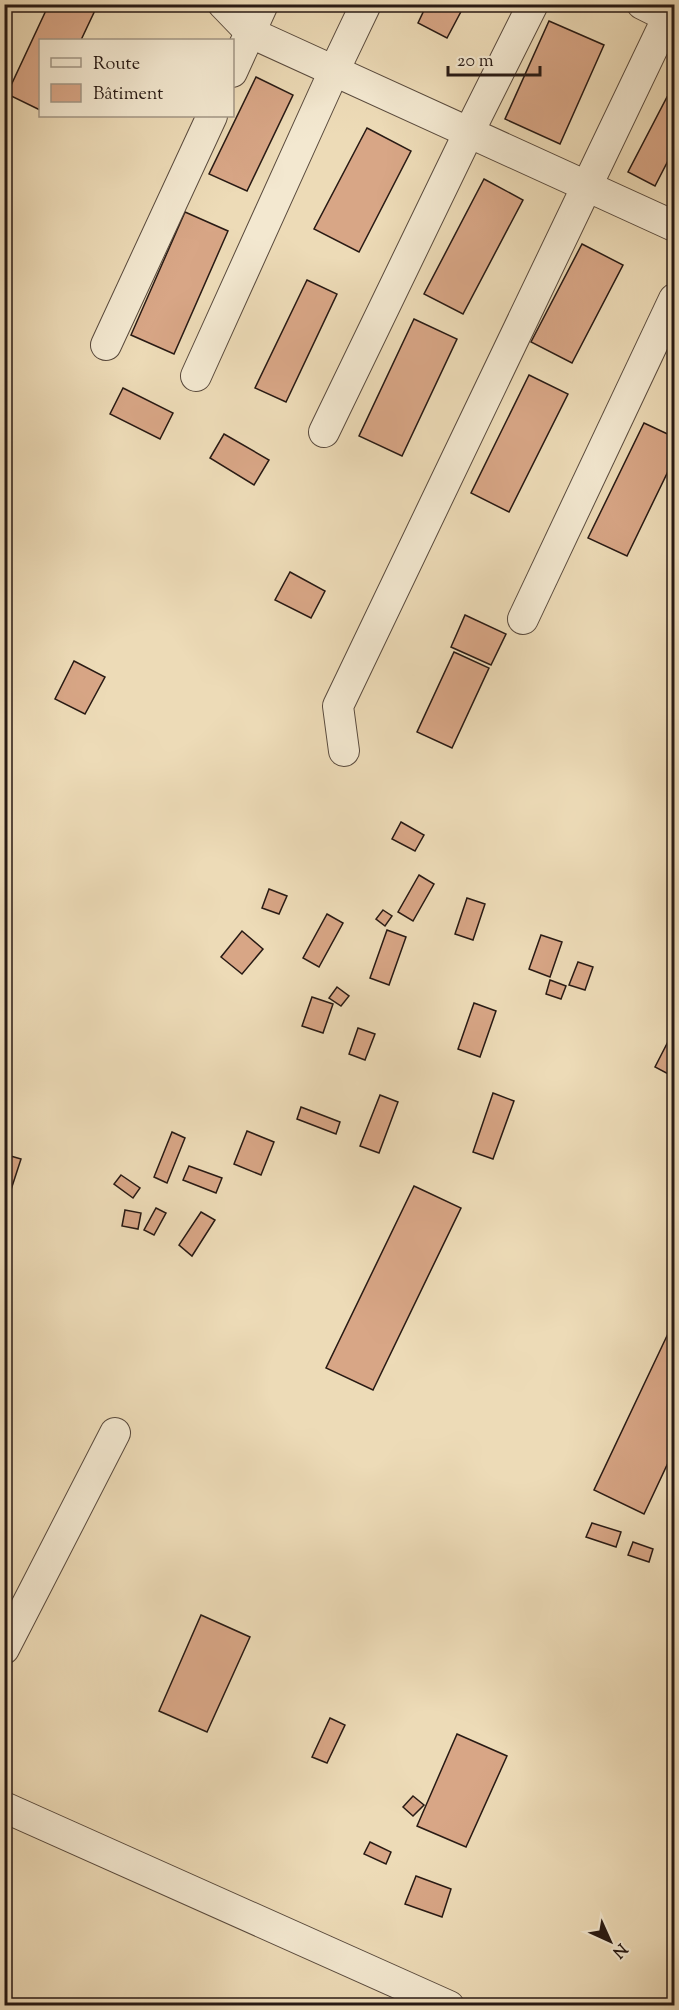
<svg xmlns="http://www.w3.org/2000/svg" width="679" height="2010" viewBox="0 0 679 2010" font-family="'Sorts Mill Goudy',serif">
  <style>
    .building { fill: #d8a686; stroke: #281a14; stroke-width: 1.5 }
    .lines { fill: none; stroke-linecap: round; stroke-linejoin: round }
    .street-casing { stroke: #594a3d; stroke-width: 32 }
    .street { stroke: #f3e8d0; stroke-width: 30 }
  </style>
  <rect width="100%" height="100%" fill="#eddbb7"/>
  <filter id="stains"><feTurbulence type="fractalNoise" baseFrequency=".00333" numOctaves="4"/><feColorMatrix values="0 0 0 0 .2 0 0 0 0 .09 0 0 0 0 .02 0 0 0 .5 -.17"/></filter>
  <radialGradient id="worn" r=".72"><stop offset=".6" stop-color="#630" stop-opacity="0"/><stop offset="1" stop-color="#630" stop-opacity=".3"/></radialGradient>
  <g class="building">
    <path d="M49 4H98L81 40H40V110L7 94Z"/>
    <path d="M427 4H465L447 38 418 23Z"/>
    <path d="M549 21 604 45 560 144 505 119Z"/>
    <path d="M256 77 293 95 247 191 209 174Z"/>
    <path d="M667 97 674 100V149L655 186 628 172Z"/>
    <path d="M367 128 411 151 359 252 314 229Z"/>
    <path d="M484 179 523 200 463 314 424 294Z"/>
    <path d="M185 212 228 231 174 354 131 335Z"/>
    <path d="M582 244 623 265 572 363 531 342Z"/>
    <path d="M307 280 337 294 286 402 255 388Z"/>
    <path d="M414 319 457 339 402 456 359 436Z"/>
    <path d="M529 375 568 394 509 512 471 493Z"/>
    <path d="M123 388 173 413 160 439 110 414Z"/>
    <path d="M644 423 674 437V459L627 556 588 538Z"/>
    <path d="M224 434 269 460 254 485 210 458Z"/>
    <path d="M290 572 325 591 311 618 275 600Z"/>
    <path d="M465 615 506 634 491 665 451 647Z"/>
    <path d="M454 652 489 668 452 748 417 732Z"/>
    <path d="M74 661 105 677 85 714 55 699Z"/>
    <path d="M401 822 424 835 415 851 392 839Z"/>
    <path d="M419 875 434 884 413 921 398 912Z"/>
    <path d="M269 889 287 896 279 914 262 908Z"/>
    <path d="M467 898 485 904 473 940 455 934Z"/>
    <path d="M383 910 392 916 385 926 376 919Z"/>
    <path d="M327 914 343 923 319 967 303 958Z"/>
    <path d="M387 930 406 937 389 985 370 978Z"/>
    <path d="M242 931 263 949 242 974 221 957Z"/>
    <path d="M541 935 562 942 550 977 529 969Z"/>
    <path d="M578 962 593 967 585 990 569 985Z"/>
    <path d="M550 980 566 986 561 999 546 994Z"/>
    <path d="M337 987 349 996 341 1006 329 998Z"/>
    <path d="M312 997 333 1004 323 1033 302 1026Z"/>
    <path d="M474 1003 496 1011 480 1057 458 1049Z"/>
    <path d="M358 1028 375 1034 365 1060 349 1054Z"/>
    <path d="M674 1030V1077L655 1067Z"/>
    <path d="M493 1093 514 1101 493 1159 473 1152Z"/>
    <path d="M380 1095 398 1102 379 1153 360 1146Z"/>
    <path d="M301 1107 340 1122 336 1134 297 1119Z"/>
    <path d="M247 1131 274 1142 261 1175 234 1164Z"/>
    <path d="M172 1132 185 1138 167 1183 154 1177Z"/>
    <path d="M4 1154 21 1159 7 1202 4 1201Z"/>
    <path d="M189 1166 222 1178 216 1193 183 1180Z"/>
    <path d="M121 1175 140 1188 133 1198 114 1184Z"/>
    <path d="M414 1186 461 1208 373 1390 326 1368Z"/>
    <path d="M156 1208 166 1213 154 1235 144 1230Z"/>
    <path d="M125 1210 141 1213 138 1229 122 1226Z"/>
    <path d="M201 1212 215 1220 192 1256 179 1245Z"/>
    <path d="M674 1321V1450L644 1514 594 1490Z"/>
    <path d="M592 1523 621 1532 616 1547 586 1537Z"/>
    <path d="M633 1542 653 1549 649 1562 628 1555Z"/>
    <path d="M201 1615 250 1637 207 1732 159 1711Z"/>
    <path d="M330 1718 345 1725 327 1763 312 1757Z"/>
    <path d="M457 1734 507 1756 466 1847 417 1826Z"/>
    <path d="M413 1796 424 1805 413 1816 403 1807Z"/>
    <path d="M370 1842 391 1852 386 1864 364 1854Z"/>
    <path d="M416 1876 451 1889 442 1917 405 1904Z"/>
  </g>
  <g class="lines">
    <defs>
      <g id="street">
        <path d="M223 4 251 33 674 226"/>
        <path d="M642 4 668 17"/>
        <path d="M232 72 263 4"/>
        <path d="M106 345 212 116"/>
        <path d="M196 376 334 71 366 4"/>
        <path d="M324 432 469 132 533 4"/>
        <path d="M523 619 674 299"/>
        <path d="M344 751 338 706 674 4"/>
        <path d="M4 1649 115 1433"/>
        <path d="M4 1807 449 2006"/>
      </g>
    </defs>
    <use href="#street" class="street-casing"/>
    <use href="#street" class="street"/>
  </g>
  <rect width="679" height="2010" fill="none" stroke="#eddbb7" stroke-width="24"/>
  <rect x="6" y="6" width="667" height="1998" fill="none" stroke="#281a14" stroke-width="3"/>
  <rect x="12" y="12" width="655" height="1986" fill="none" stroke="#281a14" stroke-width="1.5"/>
  <rect x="39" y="39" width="195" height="78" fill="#f3e8d0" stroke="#a29685" stroke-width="1.5"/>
  <rect x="51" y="58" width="30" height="9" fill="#f3e8d0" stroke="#a29685" stroke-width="1.5"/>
  <text x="93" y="69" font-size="18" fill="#281a14">Route</text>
  <rect x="51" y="84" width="30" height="18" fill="#d8a686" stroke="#a29685" stroke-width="1.5"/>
  <text x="93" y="99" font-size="18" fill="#281a14">Bâtiment</text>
  <g transform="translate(610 1941) rotate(135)" stroke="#f3e8d0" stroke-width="4.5" paint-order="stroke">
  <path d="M0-4.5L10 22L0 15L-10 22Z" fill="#281a14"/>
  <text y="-9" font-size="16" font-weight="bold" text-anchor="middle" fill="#281a14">N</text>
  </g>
  <path d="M448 66v9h92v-9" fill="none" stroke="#281a14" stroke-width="3"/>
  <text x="457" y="66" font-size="18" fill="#281a14" stroke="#f3e8d0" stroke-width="4.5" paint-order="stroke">20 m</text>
  <rect width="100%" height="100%" filter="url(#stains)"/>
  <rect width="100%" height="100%" fill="url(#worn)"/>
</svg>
